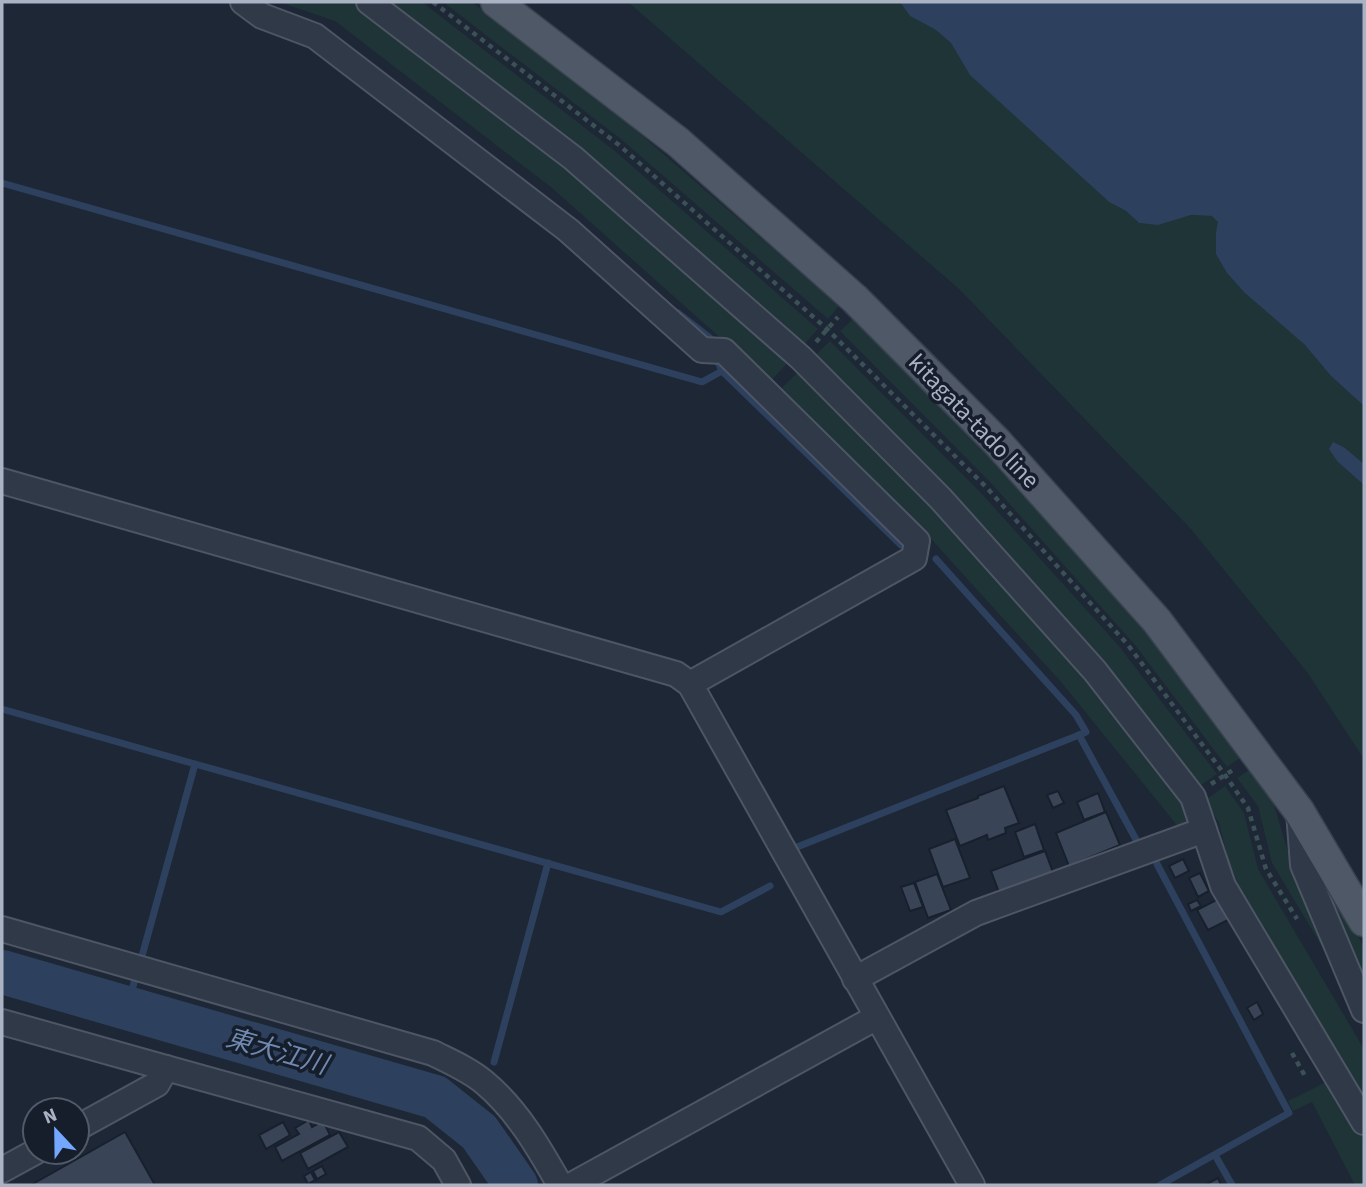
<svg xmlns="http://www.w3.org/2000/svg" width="1366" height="1187" viewBox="0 0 1366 1187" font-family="'Source Sans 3','Noto Sans JP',sans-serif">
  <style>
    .green { fill: #1f3437 }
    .water { fill: #2d405d }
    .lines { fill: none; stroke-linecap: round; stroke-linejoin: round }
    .stream { stroke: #2d405d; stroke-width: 7 }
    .river { stroke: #2d405d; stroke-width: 44 }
    .building { fill: #394557; stroke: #18202d; stroke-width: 2 }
    .minor-casing { stroke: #4e5665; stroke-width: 28 }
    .major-casing { stroke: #3a4250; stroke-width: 33 }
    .path { stroke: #3c5155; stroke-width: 4.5; stroke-dasharray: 5 5; stroke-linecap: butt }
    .minor { stroke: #303947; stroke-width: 24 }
    .major { stroke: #4e5867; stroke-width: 30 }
    .labels { text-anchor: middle; stroke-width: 7; stroke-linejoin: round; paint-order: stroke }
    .street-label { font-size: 24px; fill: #aab3c4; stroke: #161e2b }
    .water-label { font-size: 26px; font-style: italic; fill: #6f89b0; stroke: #161e2b }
  </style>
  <rect width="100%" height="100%" fill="#1d2736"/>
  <g class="green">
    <path d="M279 2H358L569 166 791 359 770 382 552 188 335 21Z"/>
    <path d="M382 2H422L615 151 818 329 801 348Z"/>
    <path d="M443 2H472L629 124 839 306 828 319 622 140Z"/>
    <path d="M628 2H900L910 16 936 30 951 43 971 75 1109 202 1126 211 1139 223 1158 224 1191 215 1212 216 1219 222 1216 232 1304 344 1331 376 1364 406V464L1345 448 1338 462 1364 485V759L1307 672 1190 528 959 289Z"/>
    <path d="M853 319 1000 466 1147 630 1243 756 1227 767 1135 645 991 483 840 331Z"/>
    <path d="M830 341 981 493 1119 646 1217 774 1197 788 812 358Z"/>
    <path d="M801 369 935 504 1089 675 1182 792 1189 820 1180 829 1061 682 911 517 779 391Z"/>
    <path d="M1252 768 1271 795 1289 855 1354 1000 1272 863 1258 806 1237 778Z"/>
    <path d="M1225 786 1244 813 1258 869 1364 1049V1105L1233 879 1219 823 1205 800Z"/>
    <path d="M1315 861 1364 947V976Z"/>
    <path d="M1330 1080 1364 1140V1185H1355L1312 1102 1293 1111 1288 1101Z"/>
  </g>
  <g class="water">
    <path d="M900 2H1364V406L1331 376 1304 344 1245 293 1227 273 1216 254V232L1218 222 1212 216 1191 215 1158 225 1139 223 1126 211 1109 202 970 75 951 43 936 30 910 16Z"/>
    <path d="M1333 442 1345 448 1364 464V485L1338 462 1329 449Z"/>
  </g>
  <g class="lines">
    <g class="stream">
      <path d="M2 183 702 382 722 371"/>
      <path d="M678 313 710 338 712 343"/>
      <path d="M718 362 722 371 901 545 905 546"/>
      <path d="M936 559 1076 715 1086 732 1079 735 1139 845"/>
      <path d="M2 709 195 764"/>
      <path d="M797 847 1079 735"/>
      <path d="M1157 864 1289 1113 1160 1185"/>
      <path d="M142 956 195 764 721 912 770 886"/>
      <path d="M126 1008 135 980"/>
      <path d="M494 1062 548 863"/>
      <path d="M1215 1155 1232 1185"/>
    </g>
    <path class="river" d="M2 972 435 1097 479 1132 516 1185"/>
  </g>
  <g class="building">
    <path d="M1004 786 1019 823 1005 828 1006 833 988 840 987 835 960 846 946 810 978 798V796Z"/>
    <path d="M1058 791 1064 803 1053 808 1047 795Z"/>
    <path d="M1098 793 1105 812 1084 820 1077 802Z"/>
    <path d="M1106 812 1120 845 1069 866 1056 833Z"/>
    <path d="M1035 824 1044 850 1024 857 1015 832Z"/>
    <path d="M955 839 970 878 943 887 929 849Z"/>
    <path d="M1045 851 1054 875 1000 895 991 871Z"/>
    <path d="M1183 859 1189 871 1175 878 1169 866Z"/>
    <path d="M1200 873 1209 891 1198 897 1189 878Z"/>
    <path d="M937 874 951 910 928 918 915 882Z"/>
    <path d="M914 883 923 907 910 911 901 887Z"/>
    <path d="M1220 898 1230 919 1208 930 1197 910Z"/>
    <path d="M1197 900 1201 906 1191 911 1188 904Z"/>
    <path d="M1257 1002 1263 1014 1254 1020 1247 1008Z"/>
    <path d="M309 1120 312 1127 323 1121 330 1135 282 1161 275 1147 299 1134 295 1128Z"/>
    <path d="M283 1122 290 1135 266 1149 259 1135Z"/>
    <path d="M125 1132 155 1185H31Z"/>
    <path d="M339 1132 348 1147 308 1169 300 1153Z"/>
    <path d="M322 1166 326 1174 317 1179 313 1171Z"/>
    <path d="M311 1172 315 1180 308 1184 304 1176Z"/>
    <path d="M1218 1178 1221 1185H1205Z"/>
  </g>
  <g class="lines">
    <defs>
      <g id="minor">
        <path d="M243 2 262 16 315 36 568 230 702 350 724 351 917 541 914 558 690 684"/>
        <path d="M369 2 573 158 801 358 941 499 1095 671 1193 797 1223 886 1364 1122"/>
        <path d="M2 481 676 674 690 684 972 1185"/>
        <path d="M1299 812 1303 865 1364 1010"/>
        <path d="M2 929 433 1053C451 1062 470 1070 485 1083 518 1111 539 1148 560 1185"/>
        <path d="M855 979 976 913 1204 830"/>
        <path d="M2 1022 166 1068 157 1084 77 1128"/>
        <path d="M166 1068 418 1138 444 1160 458 1185"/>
        <path d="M2 1170 35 1152"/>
        <path d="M572 1185 877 1017"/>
      </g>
      <path id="major" d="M496 2 678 142 855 299 997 442 1157 621 1299 811 1364 921"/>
    </defs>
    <use href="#minor" class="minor-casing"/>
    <use href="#major" class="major-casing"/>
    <g class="path">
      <path d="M433 2 619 145 827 329 987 488 1128 645 1225 775 1248 808 1266 869 1297 919"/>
      <path d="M816 342 838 317"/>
      <path d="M1211 784 1236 768"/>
      <path d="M1292 1053 1305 1076 1308 1075"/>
    </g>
    <use href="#minor" class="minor"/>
    <use href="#major" class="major"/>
  </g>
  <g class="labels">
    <g class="street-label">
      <text transform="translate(974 421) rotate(46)" y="8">kitagata-tado line</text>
    </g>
    <g class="water-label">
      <text transform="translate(277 1051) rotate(16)" y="9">東大江川</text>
    </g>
  </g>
  <rect width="1366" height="1187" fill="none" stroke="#aab3c4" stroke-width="7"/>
  <g transform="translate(56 1131) rotate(338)"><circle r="33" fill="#161e2b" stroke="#515a68" stroke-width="2"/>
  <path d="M0-5L12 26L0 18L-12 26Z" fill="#74a7ff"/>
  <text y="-10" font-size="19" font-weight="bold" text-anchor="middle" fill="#aab3c4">N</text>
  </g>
</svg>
